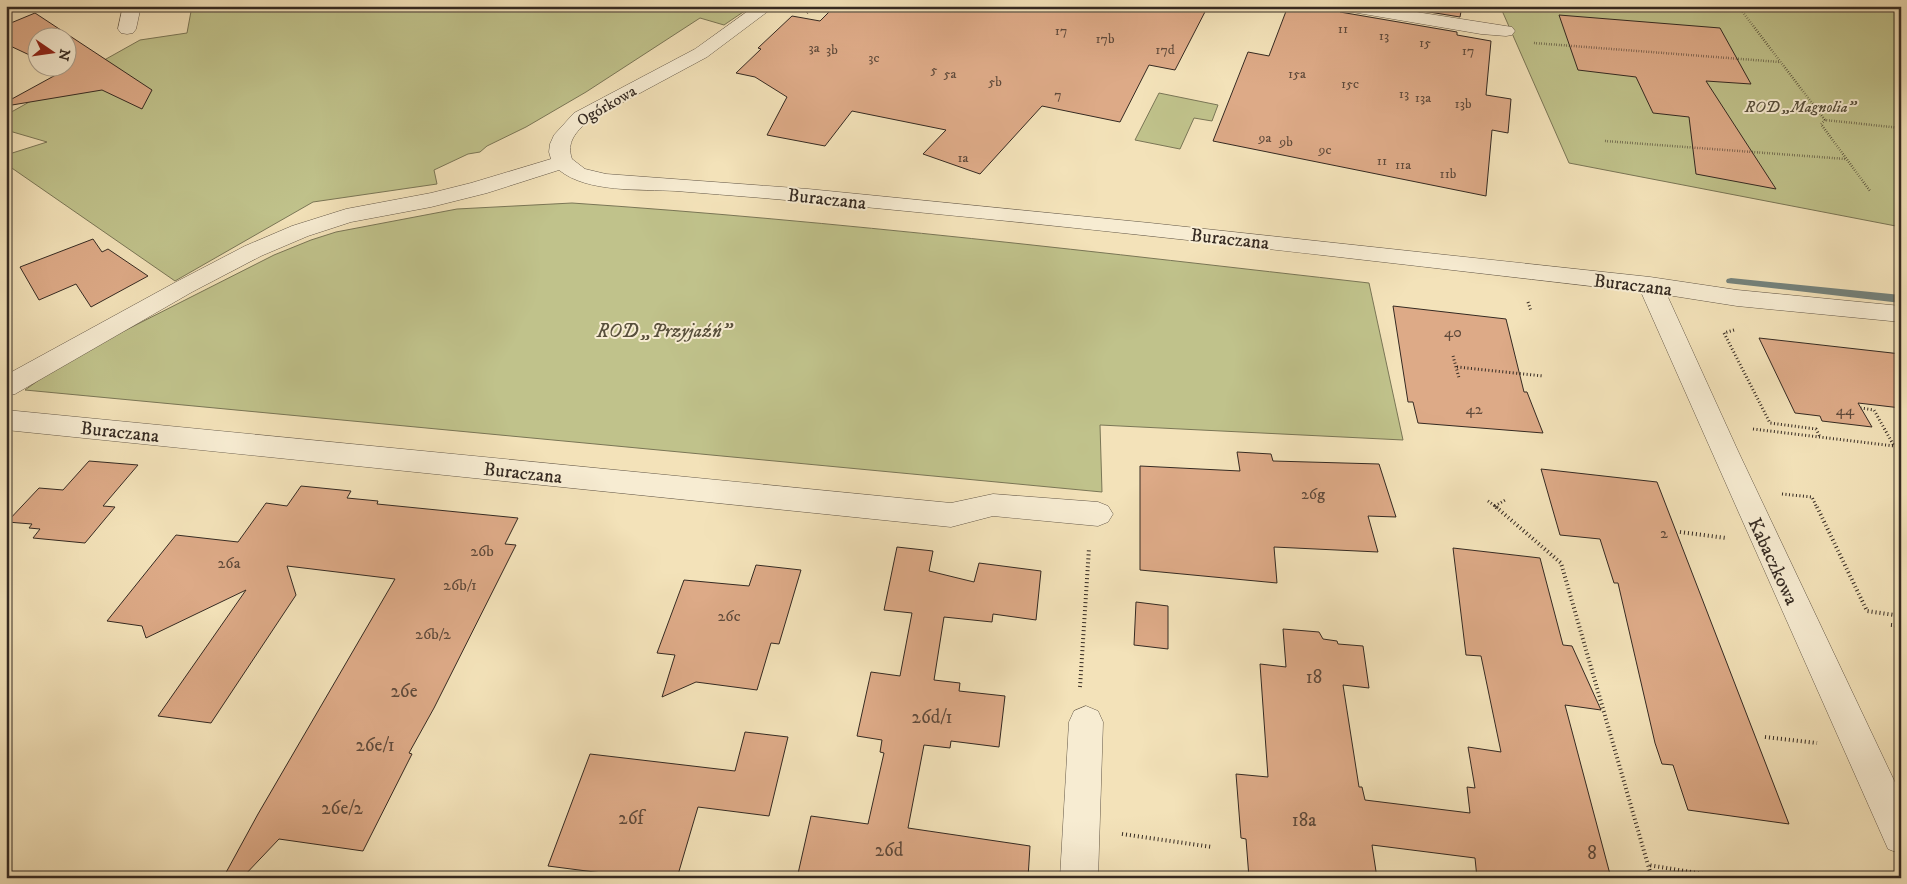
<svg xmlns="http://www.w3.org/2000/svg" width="1907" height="884" viewBox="0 0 1907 884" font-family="'IM FELL DW Pica',serif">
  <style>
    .green { fill: #c0c28b; stroke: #7a7656 }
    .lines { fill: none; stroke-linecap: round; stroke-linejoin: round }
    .stream { fill: #74827c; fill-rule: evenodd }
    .building { fill: #ddaa87; stroke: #352a22 }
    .minor-casing { stroke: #645848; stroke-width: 1 }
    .path-far2 { stroke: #352a22; stroke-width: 2.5; stroke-dasharray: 0.5 2; stroke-linecap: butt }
    .path-far1 { stroke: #352a22; stroke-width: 3; stroke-dasharray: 1 2.5; stroke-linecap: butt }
    .path { stroke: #352a22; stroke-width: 4; stroke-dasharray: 1 3; stroke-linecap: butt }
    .minor { fill: #f7ecd2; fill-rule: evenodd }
    .labels { text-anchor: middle; stroke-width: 4; stroke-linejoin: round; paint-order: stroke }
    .far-number-label { font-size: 14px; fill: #5f4a3b }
    .far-street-label { font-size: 16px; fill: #352a22; stroke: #f7ecd2 }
    .far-park-label { font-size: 16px; font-style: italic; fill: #58503c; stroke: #f7ecd2 }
    .number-label { font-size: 16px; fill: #5f4a3b }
    .street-label { font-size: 19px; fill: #352a22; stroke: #f7ecd2 }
    .park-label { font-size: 19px; font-style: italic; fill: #58503c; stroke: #f7ecd2 }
    .near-number-label { font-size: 19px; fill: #5f4a3b }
  </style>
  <rect width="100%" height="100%" fill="#f3e2b9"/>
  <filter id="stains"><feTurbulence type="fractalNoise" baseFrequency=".004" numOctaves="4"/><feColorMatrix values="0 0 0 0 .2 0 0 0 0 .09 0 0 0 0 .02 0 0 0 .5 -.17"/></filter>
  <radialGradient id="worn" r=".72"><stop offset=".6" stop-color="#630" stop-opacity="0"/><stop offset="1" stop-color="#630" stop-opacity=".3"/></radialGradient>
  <g class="green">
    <path d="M192 6H752L724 25 700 18 586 92 526 127 487 146 480 152 468 154 434 170 437 184 313 202 175 281 6 164V155L47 142 6 130V115L140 40 187 33Z"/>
    <path d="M1500 6H1901V227L1569 163Z"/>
    <path d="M1159 93 1218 105 1212 121 1194 118 1180 149 1135 140Z"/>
    <path d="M572 203C839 221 1104 253 1369 283L1403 440 1100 425 1102 492 25 390 47 374 118 334 274 255 311 240 336 232 457 209Z"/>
  </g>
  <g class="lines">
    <path class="stream" d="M1731 278 1901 295V303L1727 283 1726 281 1727 279Z"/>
  </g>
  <g class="building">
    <path d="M835 6H1208L1175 70 1149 65 1120 122 1042 106 980 174 923 154 946 130 852 111 825 146 767 135 787 97 755 77 736 73 761 49 758 48 792 16 820 21Z"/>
    <path d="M1288 6H1336L1340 12 1457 32V35L1491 41 1486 95 1511 99 1508 133 1492 130 1486 196 1213 141 1248 52 1269 56Z"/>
    <path d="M1392 6H1462L1460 17Z"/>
    <path d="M35 13 152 90 142 109 102 90 12 105 10 100 63 71 56 68H68V38H38V59L6 44V25Z"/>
    <path d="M1559 15 1720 28 1751 84 1706 81 1776 189 1696 174 1689 117 1653 113 1636 77 1578 70Z"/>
    <path d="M93 239 102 252 108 249 148 276 91 307 76 284 39 300 20 267Z"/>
    <path d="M1393 306 1506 319 1524 392H1527L1543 433 1418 423 1413 402H1408Z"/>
    <path d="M1759 338 1901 354V408L1858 403 1872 427 1822 421 1820 416 1795 413Z"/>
    <path d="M1237 452 1271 454 1273 461 1379 464 1396 517 1368 516 1378 552 1274 547 1277 583 1140 570V466L1240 471Z"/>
    <path d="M89 461 138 465 103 506 115 507 85 543 33 538 40 529 29 528 32 524 7 522 39 488 63 490Z"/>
    <path d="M1541 469 1657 482 1789 824 1688 810 1673 765 1662 764 1655 743 1618 583H1614L1600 539 1560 535Z"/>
    <path d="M301 486 351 491 347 498 378 501 377 504 518 518 505 544 516 545 434 708 409 753 412 754 363 851 279 839 242 878H223L258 814 395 579 287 566 296 595 211 723 158 716 246 590 146 638 142 626 107 621 176 535 238 542 266 503 287 506Z"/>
    <path d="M897 547 933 551 929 571 974 582 979 563 1041 571 1036 620 993 614 992 622 944 617 934 680 960 683 959 691 1005 696 999 747 951 741 950 748 924 745 908 828 1030 846 1028 878H797L811 816 868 824 884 753 880 752 882 740 857 736 871 672 900 676 912 613 884 610Z"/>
    <path d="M1453 548 1540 558 1563 645 1572 646 1601 710 1565 705 1611 878H1477L1475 858 1372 845 1377 878H1249L1246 839 1241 838 1236 774 1268 777 1260 664 1286 667 1283 629 1319 632 1323 639 1337 641 1338 644 1363 646 1369 688 1343 685 1359 787H1362L1365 800 1470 813 1467 787 1475 788 1468 747 1501 752 1481 656 1466 655Z"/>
    <path d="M756 565 801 570 779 644 771 643 757 690 696 682 662 697 675 655 657 653 684 580 749 586Z"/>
    <path d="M1136 602 1168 606V649L1134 645Z"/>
    <path d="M745 732 788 737 769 816 698 807 677 878H641L548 866 590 754 735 771Z"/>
  </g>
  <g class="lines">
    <defs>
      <g id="minor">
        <path d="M123 6H141L136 29 133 33 127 34 121 33 118 29Z"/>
        <path d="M755 6H775L707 57 588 121C576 132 566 142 572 159L585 169 606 174 808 189 1150 223 1650 277 1737 290 1901 306V322L1737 306 1667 295 1738 451 1901 795V854L1888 849 1641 292C1349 258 1056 223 763 198 734 196 705 193 676 191 641 189 587 193 559 170L487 193 431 207 351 222 308 236 261 256 192 292 15 394 6 396V375L176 282 245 246 292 226 346 209 431 193 471 183 551 159 549 152 550 144 554 135 574 113 695 49Z"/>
        <path d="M1338 6H1378L1512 27 1515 31 1512 35 1506 36 1481 34 1346 11 1340 10Z"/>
        <path d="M6 410 951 503 993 494 1098 502 1108 506 1113 514 1108 522 1098 526 993 516 951 527 6 430Z"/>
        <path d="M1086 706 1098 711 1103 722 1098 878H1060L1069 722 1074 711Z"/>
      </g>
    </defs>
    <use href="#minor" class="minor-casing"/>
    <g class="path-far2">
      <path d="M1738 6 1825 120 1901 128"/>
      <path d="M807 13 814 6"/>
      <path d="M1534 43 1780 62"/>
      <path d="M1825 120 1821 124 1870 191"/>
      <path d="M1605 141 1846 159"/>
    </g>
    <g class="path-far1">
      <path d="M1528 302 1531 311"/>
      <path d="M1734 330 1724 333 1770 423 1816 429 1820 437"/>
      <path d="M1453 356 1459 378"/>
      <path d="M1457 367 1543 376"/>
      <path d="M1753 429 1894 446 1874 410 1861 408"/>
      <path d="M1782 494 1812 497 1817 508"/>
      <path d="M1488 501 1495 506"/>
      <path d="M1498 508 1495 506 1507 499"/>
    </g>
    <g class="path">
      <path d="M1496 507 1561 563 1648 865"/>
      <path d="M1817 507 1867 611 1901 616"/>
      <path d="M1680 532 1726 538"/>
      <path d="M1891 625 1901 626"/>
      <path d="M1080 687 1089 548"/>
      <path d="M1765 737 1817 743"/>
      <path d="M1122 834 1212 847"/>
      <path d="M1652 878 1648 865 1728 878"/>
    </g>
    <use href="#minor" class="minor"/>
  </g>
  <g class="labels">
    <g class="far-number-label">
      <text x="1343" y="33">11</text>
      <text x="1061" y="35">17</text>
      <text x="1384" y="40">13</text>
      <text x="1105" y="43">17b</text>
      <text x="1425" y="47">15</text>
      <text x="814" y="52">3a</text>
      <text x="832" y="54">3b</text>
      <text x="1165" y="54">17d</text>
      <text x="1468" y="55">17</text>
      <text x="874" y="62">3c</text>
      <text x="934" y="74">5</text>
      <text x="950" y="78">5a</text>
      <text x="1297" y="78">15a</text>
      <text x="995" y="86">5b</text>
      <text x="1350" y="88">15c</text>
      <text x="1404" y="98">13</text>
      <text x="1058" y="99">7</text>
      <text x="1423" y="102">13a</text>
      <text x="1463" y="108">13b</text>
      <text x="1265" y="142">9a</text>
      <text x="1286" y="146">9b</text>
      <text x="1325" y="154">9c</text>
      <text x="963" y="162">1a</text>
      <text x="1382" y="165">11</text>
      <text x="1403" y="169">11a</text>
      <text x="1448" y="178">11b</text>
    </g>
    <g class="far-street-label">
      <text transform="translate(606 105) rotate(-30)" y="6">Ogórkowa</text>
    </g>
    <g class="far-park-label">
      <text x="1800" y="112">ROD „Magnolia”</text>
    </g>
    <g class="number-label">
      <text x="1453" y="337">40</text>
      <text x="1474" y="414">42</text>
      <text x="1845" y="415">44</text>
      <text x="1313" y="499">26g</text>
      <text x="1664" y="538">2</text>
      <text x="482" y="556">26b</text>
      <text x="229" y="568">26a</text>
      <text x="460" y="590">26b/1</text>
      <text x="729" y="621">26c</text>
      <text x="433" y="639">26b/2</text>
    </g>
    <g class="street-label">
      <text transform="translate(827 198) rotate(6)" y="7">Buraczana</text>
      <text transform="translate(1230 238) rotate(6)" y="7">Buraczana</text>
      <text transform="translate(1633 284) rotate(7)" y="7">Buraczana</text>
      <text transform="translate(120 431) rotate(6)" y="7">Buraczana</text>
      <text transform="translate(523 472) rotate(6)" y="7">Buraczana</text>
      <text transform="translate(1774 561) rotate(65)" y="7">Kabaczkowa</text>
    </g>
    <g class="park-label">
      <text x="664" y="337">ROD „Przyjaźń”</text>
    </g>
    <g class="near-number-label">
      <text x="1314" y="683">18</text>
      <text x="404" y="697">26e</text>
      <text x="932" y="723">26d/1</text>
      <text x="375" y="751">26e/1</text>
      <text x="342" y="814">26e/2</text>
      <text x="631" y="824">26f</text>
      <text x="1304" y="826">18a</text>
      <text x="889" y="856">26d</text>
      <text x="1592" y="859">8</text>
    </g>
  </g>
  <rect width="1907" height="884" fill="none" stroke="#f3e2b9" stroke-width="25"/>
  <rect x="8" y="8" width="1892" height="869" fill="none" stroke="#352a22" stroke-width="2.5"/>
  <rect x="12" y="12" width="1882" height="859" fill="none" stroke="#352a22"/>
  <g transform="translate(52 52) rotate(103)"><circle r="24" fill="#f7ecd2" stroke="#a99e8c"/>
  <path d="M0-4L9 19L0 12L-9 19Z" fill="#8f2418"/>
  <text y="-8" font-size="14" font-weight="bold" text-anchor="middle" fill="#352a22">N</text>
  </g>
  <rect width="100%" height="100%" filter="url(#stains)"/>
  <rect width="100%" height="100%" fill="url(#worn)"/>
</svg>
